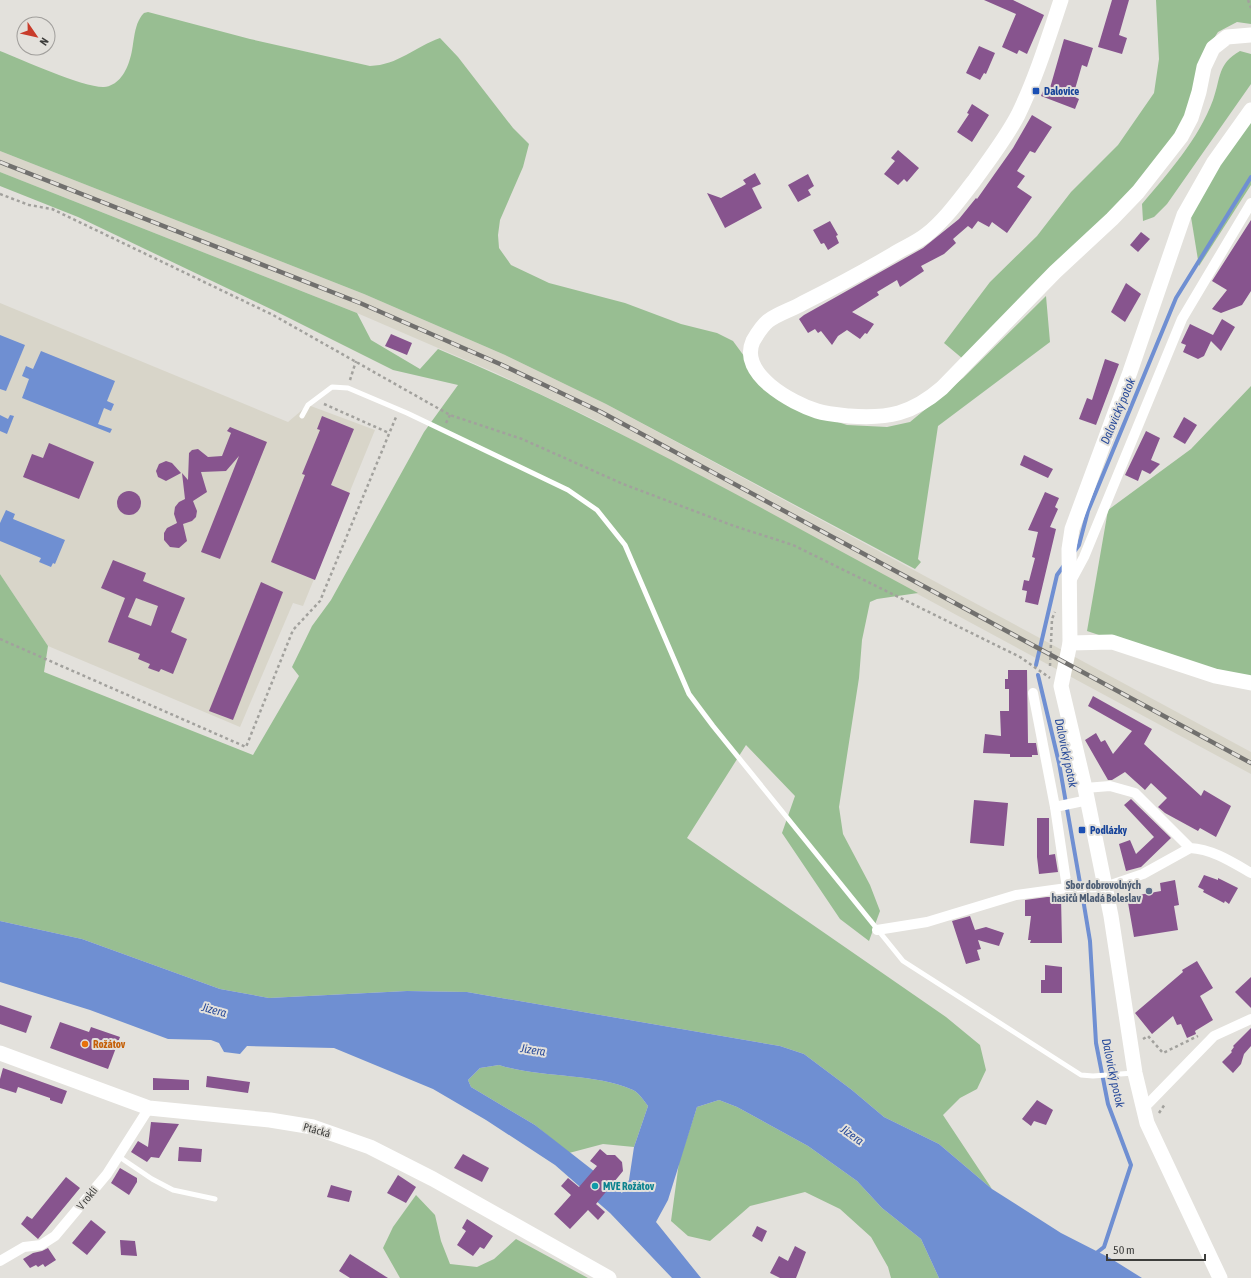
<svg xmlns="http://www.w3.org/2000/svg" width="1251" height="1278" viewBox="0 0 1251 1278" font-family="'Asap Condensed',sans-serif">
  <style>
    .built { fill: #d8d5c9 }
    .green { fill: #98be92 }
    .water { fill: #6f8fd2; fill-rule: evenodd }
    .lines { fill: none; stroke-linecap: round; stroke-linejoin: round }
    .stream { stroke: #6f8fd2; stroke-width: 4 }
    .building { fill: #87548e; fill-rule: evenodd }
    .path { stroke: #a2a19d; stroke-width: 2.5; stroke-dasharray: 3 3; stroke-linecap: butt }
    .lane { stroke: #fff; stroke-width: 5 }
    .street { stroke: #fff; stroke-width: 10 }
    .secondary { stroke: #fff; stroke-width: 15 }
    .rail-casing { stroke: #71706e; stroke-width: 4.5 }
    .rail { stroke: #e3e1dc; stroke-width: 3; stroke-dasharray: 9; stroke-linecap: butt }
    .transit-dot { fill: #1a4fb4; stroke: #e3e1dc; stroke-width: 1.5 }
    .service-dot { fill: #5c6f8a; stroke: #e3e1dc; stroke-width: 1.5 }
    .food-dot { fill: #e8710a; stroke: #e3e1dc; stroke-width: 1.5 }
    .culture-dot { fill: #0f9aa8; stroke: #e3e1dc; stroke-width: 1.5 }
    .labels { text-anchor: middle; stroke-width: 4; stroke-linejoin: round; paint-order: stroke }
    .transit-label { font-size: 11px; font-weight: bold; fill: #164399; stroke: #e3e1dc; text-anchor: start }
    .service-label { font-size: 11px; font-weight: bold; fill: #4e5e75; stroke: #e3e1dc; text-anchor: end }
    .food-label { font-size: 11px; font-weight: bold; fill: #c56008; stroke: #e3e1dc; text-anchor: start }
    .street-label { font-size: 11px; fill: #3d3d3b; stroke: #e3e1dc }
    .culture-label { font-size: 11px; font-weight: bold; fill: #0d838f; stroke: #e3e1dc; text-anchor: start }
    .water-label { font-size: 12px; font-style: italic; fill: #294b9a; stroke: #e3e1dc }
  </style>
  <rect width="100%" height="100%" fill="#e3e1dc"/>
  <g class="built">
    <path d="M0 151 364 294 505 355 606 404 1251 752V774L597 421 496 373 357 313 0 172Z"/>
    <path d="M0 303 288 422 308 405 375 430 303 606 293 603 240 727 48 646 0 574Z"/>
  </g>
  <g class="green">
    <path d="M1156 0H1251V24L1237 22 1218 32 1207 49 1182 124 1135 192 963 359 944 343 990 282 1037 236 1071 192 1118 145 1154 93 1159 59Z"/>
    <path d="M148 12 250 39 370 66C398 65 415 47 440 38L458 57 513 128 529 144 523 167 500 220 498 235 499 248 511 265 549 283 625 303 681 324 717 333 733 341 744 356 810 413 847 425 887 427 910 422 963 378 1046 296 1050 342 938 426 918 559 921 562 915 569 606 404 505 355 364 294 0 151V51C22 60 85 88 104 87 117 86 125 74 129 62 135 47 132 25 144 13Z"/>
    <path d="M1240 51 1251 54V84L1167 204 1154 217 1143 221 1142 204C1169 172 1198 140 1213 100 1221 78 1217 64 1240 51Z"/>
    <path d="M1251 120V185L1199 266 1191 217 1214 166Z"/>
    <path d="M0 172 357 313 371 340 420 369 438 349C604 418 760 508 918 593L877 599 870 602 862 640 859 678 839 807 843 834 870 885 880 911 869 941 840 919 782 833 795 796 746 745 687 838 946 1017 980 1045 986 1070 977 1089 960 1098 943 1115 992 1189 939 1144 884 1117 852 1090 804 1054 780 1046 467 992 407 991 269 998 220 989 82 939 0 921V574L48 646 44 672 253 755 299 676 292 667 312 626 331 600 424 432 458 385 393 370 277 312 78 217 0 186Z"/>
    <path d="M1251 386V680L1210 672 1087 631 1108 510 1191 449Z"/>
    <path d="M499 1065C543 1079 591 1072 633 1090 639 1093 644 1101 648 1106L634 1147 603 1144 569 1153 535 1125 471 1087 468 1080 480 1068Z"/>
    <path d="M719 1100 737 1107 808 1146 857 1181 882 1208 921 1239 939 1278H891L888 1267 871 1237 840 1209 805 1192 750 1206 710 1241 688 1236 671 1221 679 1162 697 1107Z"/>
    <path d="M416 1195 435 1215 441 1241 450 1264 477 1267 494 1259 516 1239 588 1278H400L383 1248 393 1227Z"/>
  </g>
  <g class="water">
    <path d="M0 335 25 345 6 391 0 389Z"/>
    <path d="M41 351 115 381 107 401 114 404 111 411 104 408 98 424 112 429 110 433 22 398 29 379 22 376 26 366 33 369Z"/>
    <path d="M0 415 8 419 10 415 14 416 7 434 0 431Z"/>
    <path d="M6 510 15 514 13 519 65 540 55 564 53 563 51 567 39 562 41 558 0 541V523Z"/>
    <path d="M0 921 82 939 220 989 269 998 407 991 467 992 780 1046 804 1054 852 1090 884 1117 939 1144 992 1189 1061 1233 1110 1258 1142 1278H939L921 1239 882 1208 857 1181 808 1146 737 1107 719 1100 697 1107 668 1200 656 1222 701 1278H672L610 1213 555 1165 486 1120 433 1089 334 1048 247 1046 240 1054 224 1052 219 1043 211 1040 168 1039 90 1010 0 982ZM499 1065C543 1079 591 1072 633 1090 639 1093 644 1101 648 1106L634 1147 629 1180 622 1193 535 1125 471 1087 468 1080 480 1068Z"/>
  </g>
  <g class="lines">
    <g class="stream">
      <path d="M1074 552 1079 545 1088 511 1176 298 1251 177"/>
      <path d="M1036 665 1057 575 1065 564"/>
      <path d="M1038 675 1059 763 1080 883"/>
      <path d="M1082 893 1090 941 1096 1043 1108 1104 1131 1165 1104 1247 1095 1254"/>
    </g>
  </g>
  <g class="building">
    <path d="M984 0H1013L1044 15 1027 54 1019 50 1017 54 1002 47 1016 14Z"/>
    <path d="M1112 0H1129L1119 35 1127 38 1122 54 1098 47Z"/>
    <path d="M1064 39 1093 48 1087 67 1082 65 1073 96 1079 99 1075 109 1041 96 1045 86 1050 88Z"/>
    <path d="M979 46 995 53 986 74 984 73 980 80 966 73Z"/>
    <path d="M972 104 989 115 972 142 957 132 969 114 967 113Z"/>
    <path d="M1032 115 1052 127 1035 153 1030 151 1017 171 1025 176 1017 187 1032 197 1007 233 992 222 989 227 978 221 972 229 968 226 953 239 956 243 944 254 921 266 924 271 900 287 897 280 877 292 879 295 852 312 874 324 867 334 865 333 860 339 847 330 838 336 832 345 821 331 818 333 815 329 808 333 799 319 804 315 923 248 959 219 976 198 977 199 996 172 1013 148Z"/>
    <path d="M898 150 919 168 907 182 904 179 898 185 884 174 895 161 891 158Z"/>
    <path d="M755 173 761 184 752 188 762 208 725 228 707 193 721 198 746 184 743 180Z"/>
    <path d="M808 174 814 186 808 190 811 195 798 202 788 185Z"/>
    <path d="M1251 220V291L1242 305 1221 313 1212 309 1227 290 1212 281Z"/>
    <path d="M830 221 838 235 836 236 839 243 828 250 824 243 821 244 813 230Z"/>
    <path d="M1141 232 1150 239 1138 252 1130 245Z"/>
    <path d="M1126 283 1141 294 1125 322 1111 312Z"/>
    <path d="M1222 319 1235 327 1221 351 1211 341 1204 356 1198 359 1183 352 1186 345 1181 343 1190 324 1213 335Z"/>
    <path d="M391 334 412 343 407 355 385 346Z"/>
    <path d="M1105 359 1119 364 1096 425 1079 419 1087 398 1092 400Z"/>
    <path d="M322 416 354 429 331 485 350 493 315 580 271 562 305 475 302 474 320 430 317 429Z"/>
    <path d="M1184 417 1197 425 1185 444 1173 437Z"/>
    <path d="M230 427 267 442 220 559 201 552 239 456 226 471 201 472 207 492 193 501 197 511 196 517 192 521 183 524 187 541 179 548 170 547 164 540V533L167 528 177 523 174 514 175 507 179 502 185 499 182 473 188 480 189 453 192 450 198 449 208 457 222 456 231 433 227 431Z"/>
    <path d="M1146 431 1160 438 1151 460 1160 464 1150 474 1142 470 1138 481 1125 475Z"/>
    <path d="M49 443 94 462 79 499 23 477 32 454 43 458Z"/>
    <path d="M1024 455 1053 469 1048 478 1020 465Z"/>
    <path d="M166 461 172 463 181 473 166 481 158 477 156 471 159 464Z"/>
    <circle cx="129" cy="503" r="12"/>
    <path d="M1045 492 1059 498 1055 507 1058 509 1050 527 1056 529 1038 605 1025 602 1027 591 1022 590 1024 580 1029 581 1035 558 1032 557 1038 532 1028 530Z"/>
    <path d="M113 560 146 573 143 581 185 598 171 632 187 639 173 674 161 669 159 672 148 668 150 664 138 659 140 654 108 642 125 598 101 588ZM136 598 158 606 151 626 128 617Z"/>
    <path d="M261 582 283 592 233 720 209 711Z"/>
    <path d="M1008 670H1027L1028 743H1036L1038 755H1032V757H1010V754L983 753 985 734 1001 736 1000 711H1009V689H1005V679H1008Z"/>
    <path d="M1093 696 1152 729 1144 744 1201 796 1204 790 1231 806 1216 837 1200 828 1198 831 1165 813 1158 807 1167 798 1151 783 1145 790 1125 772 1112 780H1108L1085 740 1096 733 1101 742 1105 740 1113 754 1132 731 1088 706Z"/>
    <path d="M1131 799 1171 838 1141 867 1126 871 1119 844 1130 840 1136 854 1154 837 1124 805Z"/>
    <path d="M974 800 1008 803 1004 846 970 843Z"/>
    <path d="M1037 818H1049V855L1055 854 1058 872 1039 874 1037 857Z"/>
    <path d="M1204 875 1218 880V878L1238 888 1229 904 1225 901 1224 903 1203 892 1204 890 1198 887Z"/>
    <path d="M1175 880 1179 905 1174 906 1178 930 1134 937 1127 897 1161 891 1160 883Z"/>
    <path d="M1047 897H1061L1062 943H1030L1031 940H1028L1031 916H1025V900Z"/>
    <path d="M970 916 975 930 986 927 1004 933 999 946 978 940 981 949 977 950 980 960 966 964 952 921Z"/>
    <path d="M1197 961 1213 988 1200 996 1213 1020 1195 1031 1196 1034 1187 1038 1181 1024 1177 1025 1173 1016 1152 1034 1135 1013 1183 972 1182 970Z"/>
    <path d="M1045 965 1062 967V993H1041V980H1045Z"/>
    <path d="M1251 977V1008L1235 992Z"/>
    <path d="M0 1005 32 1016 26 1033 0 1024Z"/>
    <path d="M60 1022 89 1032 91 1027 120 1037 108 1069 50 1048Z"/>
    <path d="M1251 1028V1046L1244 1054 1241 1064 1233 1073 1222 1062 1232 1052 1231 1051 1234 1047 1233 1046Z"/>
    <path d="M3 1068 67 1091 62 1104 50 1100V1098L18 1087 16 1093 0 1088V1079Z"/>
    <path d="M207 1076 250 1082 248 1093 206 1087Z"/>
    <path d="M153 1078 189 1080V1090H153Z"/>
    <path d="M1037 1100 1053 1110 1046 1125 1034 1121 1031 1126 1022 1119Z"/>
    <path d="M151 1122 179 1124 159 1158 151 1157 147 1162 131 1152 138 1141 148 1147Z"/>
    <path d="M179 1147 202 1149 201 1162 178 1161Z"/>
    <path d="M600 1149 607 1155H615L622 1162 623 1171 596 1204 605 1212 598 1220 588 1210 570 1229 554 1214 571 1195 561 1186 568 1178 579 1187 597 1166 590 1161Z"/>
    <path d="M463 1154 489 1168 482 1182 454 1168Z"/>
    <path d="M120 1168 137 1178V1182L129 1195 111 1183Z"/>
    <path d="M398 1175 416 1187 406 1203 387 1193Z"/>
    <path d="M66 1177 80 1188 38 1239 21 1224 27 1216 32 1219Z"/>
    <path d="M331 1185 352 1191 349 1202 327 1197Z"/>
    <path d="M467 1219 493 1236 484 1249 480 1247 473 1256 457 1245 466 1231 462 1228Z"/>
    <path d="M91 1220 106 1232 87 1255 72 1243Z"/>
    <path d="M757 1226 767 1231 762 1242 752 1236Z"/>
    <path d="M120 1240 135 1241 137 1256 121 1255Z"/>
    <path d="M795 1246 806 1252 796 1278H780L770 1273 779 1256 788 1261Z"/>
    <path d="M48 1248 56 1260 45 1267 43 1264 38 1267 36 1265 30 1268 23 1259 33 1253 42 1251Z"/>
    <path d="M350 1254 388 1278H350L339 1271Z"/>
  </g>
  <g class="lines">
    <g class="path">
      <path d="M1248 0 1251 8"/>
      <path d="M0 194 29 205 52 209 273 315 450 415 522 439 623 484 734 526 793 545 1020 657 1050 678"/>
      <path d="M350 380 356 361"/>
      <path d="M324 404 389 433"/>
      <path d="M446 423 450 415"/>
      <path d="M0 639 246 747 293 630 320 601 396 417"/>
      <path d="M1050 666 1052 619 1055 612"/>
      <path d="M1143 1039 1148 1036 1163 1053 1198 1036"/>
      <path d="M1159 1113 1165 1104"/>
    </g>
    <g class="lane">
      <path d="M302 416 308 405 332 387 348 388 407 413 568 490 597 510 625 545 689 694 713 726 903 961 1081 1075 1093 1076 1134 1073"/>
      <path d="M118 1156 152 1179 173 1190 215 1199"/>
    </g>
    <g class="street">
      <path d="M1070 583 1084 557 1182 319 1251 203"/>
      <path d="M1033 693 1055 807 1067 888"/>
      <path d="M1085 788 1110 786 1135 793 1190 848C1212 849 1232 862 1251 873"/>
      <path d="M1055 807 1088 800"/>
      <path d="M877 930 927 922 1016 895 1067 888 1105 887 1143 874 1190 848"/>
      <path d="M1143 1109 1214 1036 1251 1019"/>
      <path d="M0 1261 24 1247 41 1245 55 1236 107 1174 149 1108"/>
    </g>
    <g class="secondary">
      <path d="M1061 0C1048 39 1036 78 1018 115 1006 138 989 160 974 181 959 200 945 220 926 235 916 243 903 248 892 255 863 272 833 288 803 303 791 310 779 313 768 321 762 326 757 334 753 341 738 374 792 403 817 411 826 414 838 415 849 416 888 419 912 414 942 388L1055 272 1112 219 1138 192 1181 137 1191 118 1199 92 1204 67 1213 48 1227 37 1251 35"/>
      <path d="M1070 643 1112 642 1215 676 1251 683"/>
      <path d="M0 1053 149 1108 270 1120 313 1127 370 1147 433 1179 609 1278"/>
      <path d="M1220 1278 1147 1123 1135 1073 1111 916 1085 788 1061 686 1070 643 1069 549 1072 529 1130 372 1184 215 1214 162 1251 110"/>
    </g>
    <defs>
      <path id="rail" d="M0 162 360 303 500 364 601 412 1251 763"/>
    </defs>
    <use href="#rail" class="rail-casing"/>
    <use href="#rail" class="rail"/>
  </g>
  <g class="transit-dot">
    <rect x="1032" y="87" width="8" height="8" rx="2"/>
    <rect x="1078" y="826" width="8" height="8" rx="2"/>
  </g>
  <circle class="service-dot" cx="1149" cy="891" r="4"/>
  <circle class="food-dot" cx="85" cy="1044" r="4"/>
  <circle class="culture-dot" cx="595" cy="1186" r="4"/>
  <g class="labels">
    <g class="transit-label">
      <text x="1044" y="95">Dalovice</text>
      <text x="1090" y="834">Podlázky</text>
    </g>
    <g class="service-label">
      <text x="1141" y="889">Sbor dobrovolných<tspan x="1141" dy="13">hasičů Mladá Boleslav</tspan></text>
    </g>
    <g class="food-label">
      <text x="93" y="1048">Rožátov</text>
    </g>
    <g class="street-label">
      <text transform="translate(317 1130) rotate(16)" y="4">Ptácká</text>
      <text transform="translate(87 1198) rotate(-51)" y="4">V rokli</text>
    </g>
    <g class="culture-label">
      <text x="603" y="1190">MVE Rožátov</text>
    </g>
    <g class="water-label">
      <text transform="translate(1118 411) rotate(-67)" y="4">Dalovický potok</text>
      <text transform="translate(1066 753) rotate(78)" y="4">Dalovický potok</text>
      <text transform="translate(214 1010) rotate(15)" y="4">Jizera</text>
      <text transform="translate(533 1050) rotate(9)" y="4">Jizera</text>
      <text transform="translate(1113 1073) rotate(78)" y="4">Dalovický potok</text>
      <text transform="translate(852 1135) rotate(36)" y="4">Jizera</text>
    </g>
  </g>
  <g transform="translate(36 36) rotate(124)"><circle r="19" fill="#e3e1dc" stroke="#a19f9c"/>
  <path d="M0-3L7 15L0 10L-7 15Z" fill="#c83c2b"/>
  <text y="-6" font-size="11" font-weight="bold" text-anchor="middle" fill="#3d3d3b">N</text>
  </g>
  <path d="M1107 1254v6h98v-6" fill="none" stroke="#3d3d3b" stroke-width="2"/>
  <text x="1113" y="1254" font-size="12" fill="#3d3d3b" stroke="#e3e1dc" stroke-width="3" paint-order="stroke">50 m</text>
</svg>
